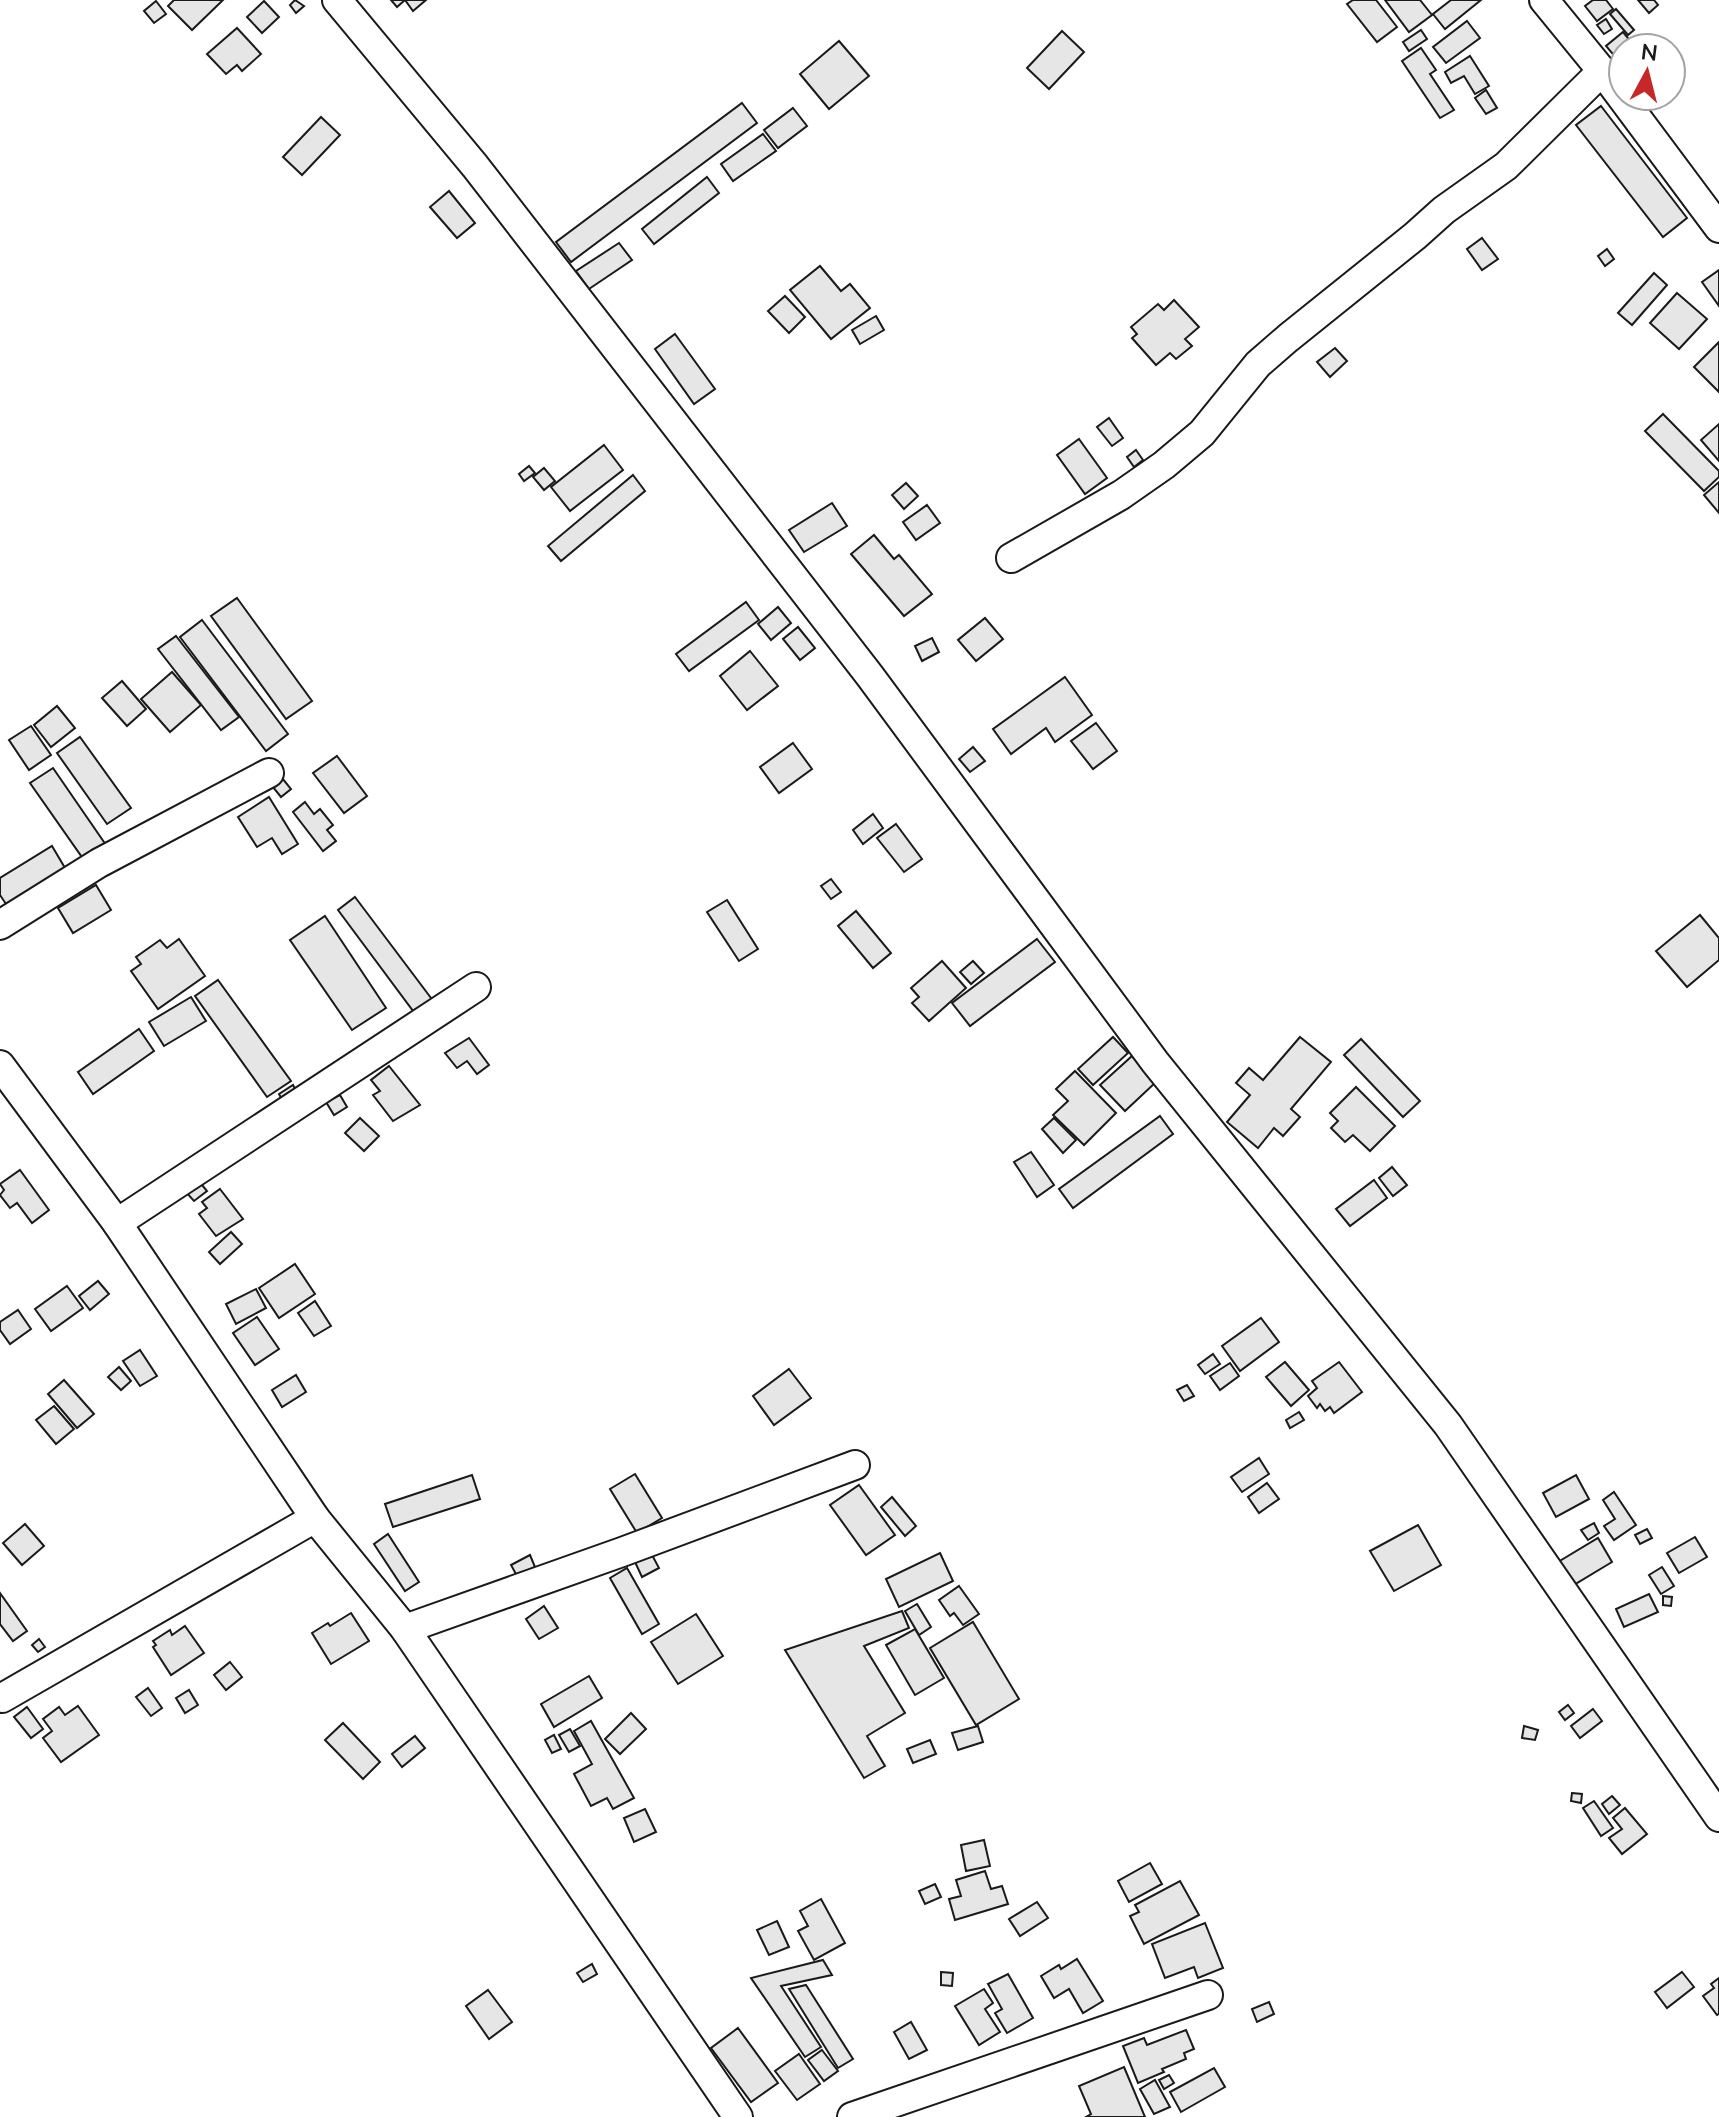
<svg xmlns="http://www.w3.org/2000/svg" width="1719" height="2117" viewBox="0 0 1719 2117" font-family="'Nunito Sans',sans-serif">
  <style>
    .building { fill: #e6e6e6; stroke: #1a1a1a; stroke-width: 2 }
    .lines { fill: none; stroke-linecap: round; stroke-linejoin: round }
    .street-casing { stroke: #1a1a1a; stroke-width: 32 }
    .street { stroke: #fff; stroke-width: 28 }
  </style>
  <rect width="100%" height="100%" fill="#fff"/>
  <g class="building">
    <path d="M174 0H223L192 30 168 6Z"/>
    <path d="M295 0 304 6 296 13 290 5Z"/>
    <path d="M391 0H426L413 11 405 0 397 7Z"/>
    <path d="M1353 0H1376L1397 27 1377 42 1347 4Z"/>
    <path d="M1385 0H1420L1432 15 1409 32Z"/>
    <path d="M1451 0H1481L1445 29 1433 14Z"/>
    <path d="M1593 0H1606L1613 9 1597 21 1585 6Z"/>
    <path d="M1638 0H1654L1658 5 1649 13Z"/>
    <path d="M156 1 166 14 154 23 144 11Z"/>
    <path d="M264 1 279 17 262 33 247 17Z"/>
    <path d="M1616 9 1634 30 1628 35 1610 14Z"/>
    <path d="M1606 19 1612 29 1604 34 1597 25Z"/>
    <path d="M1467 21 1480 38 1446 63 1433 47Z"/>
    <path d="M237 28 261 54 242 71 237 65 226 74 207 54Z"/>
    <path d="M1421 30 1427 39 1409 51 1403 42Z"/>
    <path d="M1062 31 1084 52 1049 89 1027 68Z"/>
    <path d="M1623 32 1636 48H1623V66L1606 46Z"/>
    <path d="M839 41 869 76 829 109 800 74Z"/>
    <path d="M1421 48 1436 70 1430 74 1454 110 1440 118 1402 61Z"/>
    <path d="M1470 56 1489 86 1475 94 1464 76 1451 83 1445 72Z"/>
    <path d="M1486 90 1497 108 1486 114 1475 98Z"/>
    <path d="M742 103 757 123 571 262 556 242Z"/>
    <path d="M1601 106 1687 218 1663 237 1576 125Z"/>
    <path d="M793 108 807 126 778 148 764 130Z"/>
    <path d="M321 117 340 135 302 175 283 157Z"/>
    <path d="M763 134 776 151 733 181 721 164Z"/>
    <path d="M707 177 719 193 654 244 642 229Z"/>
    <path d="M449 191 475 223 457 238 430 207Z"/>
    <path d="M1482 238 1498 259 1482 270 1467 249Z"/>
    <path d="M619 243 632 260 589 289 576 271Z"/>
    <path d="M1607 249 1614 259 1605 266 1598 256Z"/>
    <path d="M820 266 841 291 850 284 870 308 831 339 790 290Z"/>
    <path d="M1719 270V306L1702 282Z"/>
    <path d="M1654 273 1667 285 1632 325 1618 313Z"/>
    <path d="M1677 293 1707 319 1679 349 1650 323Z"/>
    <path d="M785 296 805 317 789 333 768 311Z"/>
    <path d="M1174 300 1199 327 1185 339 1192 346 1176 359 1170 353 1156 365 1132 338 1137 334 1131 327 1158 304 1164 310Z"/>
    <path d="M876 316 884 330 860 344 852 330Z"/>
    <path d="M675 334 715 389 694 404 655 349Z"/>
    <path d="M1719 342V392L1694 367Z"/>
    <path d="M1335 348 1347 361 1330 377 1317 362Z"/>
    <path d="M1663 414 1719 471V477L1704 491 1645 431Z"/>
    <path d="M1109 418 1123 438 1112 446 1097 427Z"/>
    <path d="M1719 424V461L1701 440Z"/>
    <path d="M1079 439 1107 478 1085 494 1057 455Z"/>
    <path d="M604 445 623 470 570 511 551 487Z"/>
    <path d="M1136 450 1143 460 1134 467 1127 457Z"/>
    <path d="M529 466 535 473 524 481 519 474Z"/>
    <path d="M544 468 555 481 544 490 533 477Z"/>
    <path d="M633 475 645 491 561 561 548 546Z"/>
    <path d="M1719 482V513L1704 495Z"/>
    <path d="M906 483 918 496 904 509 892 495Z"/>
    <path d="M832 503 847 526 804 552 789 530Z"/>
    <path d="M927 505 940 523 916 540 903 522Z"/>
    <path d="M874 535 894 559 899 555 932 594 904 616 851 554Z"/>
    <path d="M237 598 312 701 286 719 211 616Z"/>
    <path d="M746 602 759 620 689 671 676 654Z"/>
    <path d="M778 607 791 623 771 640 758 624Z"/>
    <path d="M985 618 1003 639 976 661 958 640Z"/>
    <path d="M202 620 288 734 266 751 180 637Z"/>
    <path d="M798 627 815 648 800 660 783 639Z"/>
    <path d="M176 636 239 717 221 730 158 649Z"/>
    <path d="M932 638 939 652 922 661 915 646Z"/>
    <path d="M750 651 778 686 747 710 720 676Z"/>
    <path d="M172 672 201 705 170 732 141 699Z"/>
    <path d="M1065 677 1092 715 1055 742 1046 728 1011 754 993 729Z"/>
    <path d="M122 681 146 709 127 726 102 698Z"/>
    <path d="M57 706 75 728 51 747 34 725Z"/>
    <path d="M1096 723 1117 751 1093 769 1071 741Z"/>
    <path d="M31 726 51 755 29 770 9 740Z"/>
    <path d="M80 737 131 808 107 824 57 753Z"/>
    <path d="M793 743 812 769 779 793 760 767Z"/>
    <path d="M973 747 985 761 970 772 959 759Z"/>
    <path d="M337 756 367 796 344 813 313 773Z"/>
    <path d="M53 768 106 845 84 860 30 783Z"/>
    <path d="M278 773 291 789 281 797 268 781Z"/>
    <path d="M269 797 298 844 282 854 272 838 257 847 238 817Z"/>
    <path d="M305 802 314 814 320 809 333 825 327 830 336 841 323 851 293 812Z"/>
    <path d="M873 814 883 828 863 844 853 830Z"/>
    <path d="M896 824 922 859 904 872 877 838Z"/>
    <path d="M52 846 65 868 6 904 0 895V878Z"/>
    <path d="M831 879 841 892 831 899 821 886Z"/>
    <path d="M96 885 111 910 73 933 58 908Z"/>
    <path d="M355 897 437 1006 419 1019 338 910Z"/>
    <path d="M727 900 758 949 739 961 707 912Z"/>
    <path d="M856 911 891 953 873 968 838 926Z"/>
    <path d="M1700 915 1719 938V960L1687 987 1656 951Z"/>
    <path d="M325 916 386 1008 352 1030 290 940Z"/>
    <path d="M179 939 205 976 158 1009 131 971 141 964 136 957 160 940 167 948Z"/>
    <path d="M1037 939 1055 962 970 1026 952 1003Z"/>
    <path d="M942 961 966 988 929 1021 912 1003 919 997 911 988Z"/>
    <path d="M973 961 984 973 971 984 960 972Z"/>
    <path d="M218 980 291 1081 267 1097 195 996Z"/>
    <path d="M191 997 206 1021 164 1046 149 1022Z"/>
    <path d="M139 1029 154 1051 93 1094 78 1072Z"/>
    <path d="M1113 1037 1128 1053 1093 1085 1078 1069Z"/>
    <path d="M1300 1037 1331 1062 1291 1109 1300 1117 1283 1136 1274 1128 1258 1148 1227 1122 1250 1095 1236 1083 1249 1068 1263 1080Z"/>
    <path d="M469 1038 489 1065 477 1074 467 1061 457 1068 445 1053Z"/>
    <path d="M1361 1039 1420 1101 1403 1117 1344 1055Z"/>
    <path d="M1132 1056 1156 1082 1125 1111 1100 1085Z"/>
    <path d="M389 1066 420 1105 393 1121 373 1095 380 1091 371 1080Z"/>
    <path d="M1075 1071 1116 1113 1084 1145 1053 1115 1068 1101 1056 1089Z"/>
    <path d="M293 1085 298 1094 284 1103 279 1094Z"/>
    <path d="M1356 1087 1395 1126 1370 1151 1353 1135 1345 1142 1331 1128 1338 1121 1330 1113Z"/>
    <path d="M340 1095 347 1107 334 1115 326 1102Z"/>
    <path d="M1160 1116 1173 1134 1073 1208 1059 1189Z"/>
    <path d="M360 1118 379 1136 364 1151 345 1133Z"/>
    <path d="M1054 1118 1076 1140 1063 1153 1042 1129Z"/>
    <path d="M1031 1152 1054 1185 1037 1197 1014 1162Z"/>
    <path d="M1392 1167 1407 1185 1393 1196 1379 1178Z"/>
    <path d="M20 1170 49 1210 32 1223 17 1203 10 1208 0 1195 4 1190 0 1184Z"/>
    <path d="M198 1180 207 1191 194 1201 185 1191Z"/>
    <path d="M1374 1180 1387 1198 1350 1226 1336 1209Z"/>
    <path d="M220 1189 243 1219 216 1236 199 1214 207 1208 202 1202Z"/>
    <path d="M231 1232 242 1244 220 1264 209 1252Z"/>
    <path d="M295 1264 315 1294 279 1318 259 1288Z"/>
    <path d="M98 1281 109 1294 90 1310 79 1296Z"/>
    <path d="M67 1286 83 1308 51 1331 35 1309Z"/>
    <path d="M256 1289 266 1308 236 1324 226 1304Z"/>
    <path d="M315 1301 331 1326 314 1336 298 1313Z"/>
    <path d="M18 1310 31 1329 10 1344 0 1330V1322Z"/>
    <path d="M257 1317 279 1349 255 1365 233 1333Z"/>
    <path d="M1261 1318 1279 1342 1240 1371 1222 1346Z"/>
    <path d="M140 1350 157 1376 140 1386 123 1361Z"/>
    <path d="M1213 1354 1220 1364 1205 1374 1198 1365Z"/>
    <path d="M1285 1362 1309 1390 1291 1406 1266 1377Z"/>
    <path d="M1339 1362 1362 1392 1334 1413 1330 1407 1325 1411 1320 1404 1317 1408 1308 1396 1317 1388 1312 1381Z"/>
    <path d="M1230 1363 1239 1376 1220 1390 1210 1376Z"/>
    <path d="M119 1367 131 1381 121 1390 108 1377Z"/>
    <path d="M789 1369 811 1398 774 1425 753 1396Z"/>
    <path d="M296 1375 306 1392 282 1407 272 1390Z"/>
    <path d="M64 1380 94 1414 77 1428 48 1394Z"/>
    <path d="M1187 1385 1194 1396 1184 1401 1177 1390Z"/>
    <path d="M54 1406 74 1429 56 1444 36 1420Z"/>
    <path d="M1299 1412 1304 1420 1290 1428 1286 1420Z"/>
    <path d="M1259 1458 1269 1474 1242 1492 1231 1477Z"/>
    <path d="M635 1474 662 1518 637 1533 610 1489Z"/>
    <path d="M472 1475 480 1499 393 1527 385 1504Z"/>
    <path d="M1576 1475 1589 1499 1556 1517 1543 1493Z"/>
    <path d="M1267 1483 1279 1499 1259 1513 1248 1497Z"/>
    <path d="M859 1485 895 1535 866 1555 830 1505Z"/>
    <path d="M1614 1492 1636 1525 1614 1540 1604 1526 1615 1519 1603 1500Z"/>
    <path d="M892 1497 916 1526 905 1536 881 1507Z"/>
    <path d="M1594 1523 1599 1533 1588 1540 1581 1530Z"/>
    <path d="M25 1524 44 1546 22 1565 3 1543Z"/>
    <path d="M1418 1525 1441 1565 1394 1591 1370 1551Z"/>
    <path d="M1647 1529 1652 1538 1640 1544 1635 1535Z"/>
    <path d="M388 1534 419 1582 405 1591 374 1544Z"/>
    <path d="M1695 1537 1707 1557 1679 1573 1667 1553Z"/>
    <path d="M1598 1538 1612 1562 1572 1586 1558 1562Z"/>
    <path d="M651 1553 659 1568 642 1577 635 1562Z"/>
    <path d="M940 1553 953 1581 899 1607 886 1579Z"/>
    <path d="M530 1555 535 1567 517 1576 511 1565Z"/>
    <path d="M1662 1567 1674 1586 1661 1594 1649 1575Z"/>
    <path d="M627 1568 659 1624 642 1634 610 1578Z"/>
    <path d="M959 1586 979 1614 963 1625 954 1613 950 1616 939 1600Z"/>
    <path d="M0 1593 27 1631 13 1641 0 1624Z"/>
    <path d="M1649 1594 1658 1612 1624 1627 1616 1609Z"/>
    <path d="M1663 1596 1672 1597 1671 1606 1663 1605Z"/>
    <path d="M917 1604 931 1627 919 1635 905 1611Z"/>
    <path d="M544 1606 558 1628 539 1639 526 1619Z"/>
    <path d="M902 1611 909 1628 864 1646 905 1713 867 1736 885 1766 864 1778 785 1650Z"/>
    <path d="M351 1613 369 1641 331 1664 312 1633 328 1623 330 1626Z"/>
    <path d="M696 1614 723 1656 678 1684 651 1642Z"/>
    <path d="M973 1622 1019 1699 976 1725 930 1648Z"/>
    <path d="M185 1626 204 1653 171 1675 153 1647 156 1645 153 1641 170 1630 172 1635Z"/>
    <path d="M915 1629 944 1678 915 1695 886 1645Z"/>
    <path d="M39 1639 45 1647 38 1652 32 1645Z"/>
    <path d="M230 1662 242 1677 226 1690 214 1675Z"/>
    <path d="M589 1676 602 1698 554 1727 541 1704Z"/>
    <path d="M148 1688 162 1708 151 1716 136 1697Z"/>
    <path d="M189 1690 198 1705 185 1713 176 1698Z"/>
    <path d="M1568 1705 1574 1713 1565 1720 1559 1712Z"/>
    <path d="M78 1706 99 1735 61 1762 43 1738 52 1731 43 1719 59 1707 65 1715Z"/>
    <path d="M27 1707 43 1729 31 1738 14 1717Z"/>
    <path d="M1593 1709 1602 1721 1580 1738 1571 1726Z"/>
    <path d="M631 1713 646 1729 620 1754 605 1739Z"/>
    <path d="M591 1721 634 1798 613 1809 607 1798 591 1806 574 1774 592 1764 574 1731Z"/>
    <path d="M343 1723 380 1762 363 1779 325 1740Z"/>
    <path d="M978 1726 983 1742 958 1750 952 1733Z"/>
    <path d="M1524 1726 1538 1730 1535 1740 1522 1738Z"/>
    <path d="M570 1729 580 1746 569 1752 559 1735Z"/>
    <path d="M554 1735 561 1749 552 1753 545 1740Z"/>
    <path d="M415 1736 425 1748 402 1767 392 1754Z"/>
    <path d="M930 1740 936 1754 913 1763 907 1749Z"/>
    <path d="M1572 1793 1582 1794 1581 1803 1571 1801Z"/>
    <path d="M1612 1796 1620 1805 1609 1814 1602 1804Z"/>
    <path d="M1594 1801 1613 1828 1601 1836 1583 1808Z"/>
    <path d="M1625 1808 1647 1834 1622 1854 1609 1838 1622 1829 1613 1818Z"/>
    <path d="M645 1809 656 1832 634 1842 624 1818Z"/>
    <path d="M984 1840 990 1866 966 1871 961 1845Z"/>
    <path d="M1150 1863 1162 1884 1129 1902 1118 1881Z"/>
    <path d="M985 1871 991 1889 1002 1886 1008 1904 955 1920 949 1899 961 1896 956 1880Z"/>
    <path d="M1180 1881 1199 1915 1144 1944 1130 1916 1139 1912 1135 1905Z"/>
    <path d="M935 1884 941 1897 925 1904 919 1891Z"/>
    <path d="M821 1899 845 1943 814 1960 798 1931 808 1926 800 1911Z"/>
    <path d="M1037 1902 1048 1918 1020 1936 1009 1919Z"/>
    <path d="M777 1921 789 1947 769 1955 757 1930Z"/>
    <path d="M1205 1923 1223 1968 1198 1978 1194 1967 1165 1978 1152 1944Z"/>
    <path d="M1077 1959 1103 2001 1083 2013 1069 1989 1054 1998 1041 1976 1059 1965 1061 1969Z"/>
    <path d="M823 1960 832 1975 781 1986 821 2047 805 2057 751 1978Z"/>
    <path d="M592 1964 597 1974 583 1982 577 1973Z"/>
    <path d="M941 1972 953 1973 952 1986 941 1985Z"/>
    <path d="M1682 1972 1694 1987 1667 2008 1655 1992Z"/>
    <path d="M1008 1974 1033 2018 1007 2033 995 2013 1002 2009 988 1984Z"/>
    <path d="M1719 1978V2014L1717 2015 1703 1996 1714 1988 1711 1984Z"/>
    <path d="M806 1985 853 2059 838 2068 789 1989Z"/>
    <path d="M984 1989 993 2003 985 2009 1000 2032 979 2045 955 2006Z"/>
    <path d="M488 1990 512 2022 489 2039 466 2006Z"/>
    <path d="M1269 2002 1274 2014 1257 2022 1252 2009Z"/>
    <path d="M911 2022 927 2050 909 2059 894 2032Z"/>
    <path d="M738 2028 778 2083 751 2102 711 2048Z"/>
    <path d="M1186 2030 1194 2049 1184 2053 1186 2059 1162 2069 1164 2072 1138 2083 1123 2046 1144 2038 1147 2045Z"/>
    <path d="M822 2050 838 2071 824 2081 808 2060Z"/>
    <path d="M799 2054 820 2084 797 2100 775 2071Z"/>
    <path d="M1124 2067 1145 2117H1086L1091 2114 1079 2086Z"/>
    <path d="M1214 2068 1225 2087 1181 2112 1170 2092Z"/>
    <path d="M1169 2075 1174 2083 1164 2089 1159 2080Z"/>
    <path d="M1155 2080 1170 2107 1154 2114 1140 2089Z"/>
  </g>
  <g class="lines">
    <defs>
      <g id="street">
        <path d="M337 0 475 166 870 676 1155 1062 1448 1425 1719 1817"/>
        <path d="M1544 0 1602 71 1719 228"/>
        <path d="M1011 558 1121 495 1164 465 1202 433 1258 364 1288 338 1415 236 1444 210 1506 166 1602 71"/>
        <path d="M0 925 99 863 269 773"/>
        <path d="M0 1065 117 1223 315 1518 405 1629 738 2117"/>
        <path d="M117 1223 476 987"/>
        <path d="M405 1629 622 1552 855 1465"/>
        <path d="M2 1698 315 1518"/>
        <path d="M852 2117 1208 1995"/>
      </g>
    </defs>
    <use href="#street" class="street-casing"/>
    <use href="#street" class="street"/>
  </g>
  <g transform="translate(1647 72) rotate(7)"><circle r="38" fill="#ffffff" stroke="#a3a3a3" stroke-width="2"/>
  <path d="M0-6L14 30L0 20L-14 30Z" fill="#c62828"/>
  <text y="-12" font-size="22" font-weight="bold" text-anchor="middle" fill="#1a1a1a">N</text>
  </g>
</svg>
